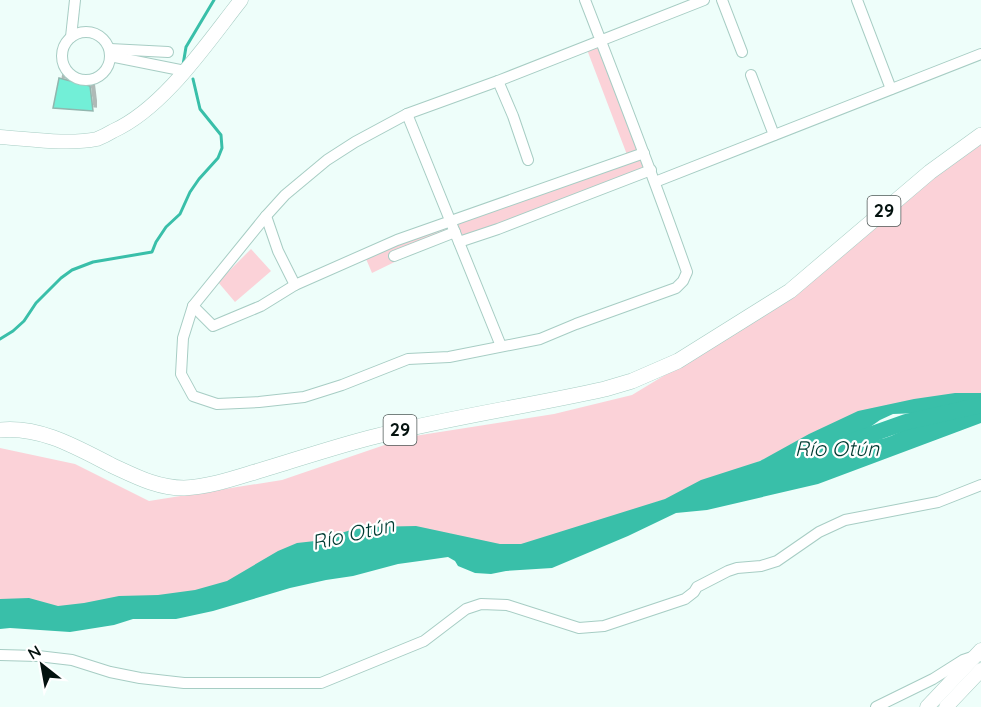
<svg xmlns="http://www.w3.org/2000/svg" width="981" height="707" viewBox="0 0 981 707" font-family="Quicksand,sans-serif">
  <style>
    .green { fill: #fbd2d8 }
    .water { fill: #39bfa9; fill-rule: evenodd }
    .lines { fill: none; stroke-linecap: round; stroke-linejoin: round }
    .stream { stroke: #39bfa9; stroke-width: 3 }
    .river { stroke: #39bfa9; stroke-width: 16 }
    .building { fill: #72efd7; stroke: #91b6ae; stroke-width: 1.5; filter: url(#shadow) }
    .minor-casing { stroke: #a7cdc4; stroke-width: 12 }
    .major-casing { stroke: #a7cdc4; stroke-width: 15 }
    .highway-casing { stroke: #a7cdc4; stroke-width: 16 }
    .minor { stroke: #fff; stroke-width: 10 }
    .major { stroke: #fff; stroke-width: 14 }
    .highway { stroke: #fff; stroke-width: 15 }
    .labels { text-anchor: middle; stroke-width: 4.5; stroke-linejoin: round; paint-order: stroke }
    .shield { fill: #fff; stroke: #4f5957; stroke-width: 1.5 }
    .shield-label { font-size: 18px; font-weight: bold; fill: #04120f }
    .water-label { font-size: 21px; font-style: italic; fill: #003c33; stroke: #fff }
  </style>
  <defs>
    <filter id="shadow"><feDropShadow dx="4" dy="-4" stdDeviation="0" flood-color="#0004"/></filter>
  </defs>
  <rect width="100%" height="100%" fill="#eefefa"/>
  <g class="green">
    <path d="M600 41 651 170 459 242 456 236 411 254 372 273 364 254 629 160 586 47Z"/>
    <path d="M981 141V394L855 421 802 446 766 458 707 485 648 505 596 529 492 553 449 533 202 598 95 612 0 614V448L75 464 149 501 282 480 408 437 554 414 632 395 741 329Z"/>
    <path d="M251 249 271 271 235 302 218 282Z"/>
  </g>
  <path class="water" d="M955 393H981V423L818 484 707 510 676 513 628 536 552 568 506 571 491 574 475 573 458 566 455 561 448 557 427 560 398 564 353 576 326 580 290 588 213 611 176 619H133L114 625 70 632 10 628 0 629V599L29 598 58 606 84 603 119 596 158 595 195 590 227 581 278 551 297 543 315 541 351 530 369 527 416 526 500 544H521L665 499 701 480 760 461 809 434 858 411 914 399ZM919 413 925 417C907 428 886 443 864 440L863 432 880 420 893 414Z"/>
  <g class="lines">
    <g class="stream">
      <path d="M183 65 186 47 214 0"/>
      <path d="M0 339 13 331 24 321 36 303 61 278 72 270 93 262 152 252 156 242 166 227 180 214 190 192 199 179 218 158 222 148 221 135 200 109 193 79"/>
    </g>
    <path class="river" d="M844 444 906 422 981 405"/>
  </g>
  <path class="building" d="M59 78 90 86 93 111 53 108Z"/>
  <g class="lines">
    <defs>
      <g id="minor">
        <path d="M585 0C620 90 655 181 687 272L683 281 676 288 576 324 540 339 449 357 408 359 342 385 304 397 259 402 217 404 193 396 181 374 183 338 193 306 266 216 285 195 327 160 355 142 407 114 498 81 704 0"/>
        <path d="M722 0 742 52"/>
        <path d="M857 0 891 89"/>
        <circle cx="86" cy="56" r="24"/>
        <path d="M71 37 75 0"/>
        <path d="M110 49 168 52"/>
        <path d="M110 56 185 71"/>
        <path d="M751 75 774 135"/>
        <path d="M498 81 513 116 528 160"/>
        <path d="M407 114 501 346"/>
        <path d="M655 182 981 54"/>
        <path d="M266 216 278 251 295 285"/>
        <path d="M459 242 498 229 651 170"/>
        <path d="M394 256 455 232"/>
        <path d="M193 306 213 326 261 306 295 285 397 240 644 153"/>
        <path d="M0 655 38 656 72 660 110 672 140 678 184 683H321L424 641 466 609 481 604 507 605 579 628 604 626 685 599 694 592 697 587 728 571 737 568 761 566 777 561 819 532 845 520 938 502 981 485"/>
        <path d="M876 707 933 679 963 660 972 657"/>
      </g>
      <g id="major">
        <path d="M0 137C30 139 68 145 97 139 102 137 108 134 113 131 164 108 207 43 241 0"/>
        <path d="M927 707 981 650"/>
        <path d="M946 707 981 670"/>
      </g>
      <path id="highway" d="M0 430C40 426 76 447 111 465 135 476 157 488 184 488 208 487 232 479 255 472 296 460 336 446 377 436 452 417 529 406 605 389L632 381 678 361 790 291 930 172 981 135"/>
    </defs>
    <use href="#minor" class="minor-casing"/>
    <use href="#major" class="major-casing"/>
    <use href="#highway" class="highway-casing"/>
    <use href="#minor" class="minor"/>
    <use href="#major" class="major"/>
    <use href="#highway" class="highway"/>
  </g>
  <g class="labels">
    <g class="shield">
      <rect x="867.5" y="196" width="33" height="30" rx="4.5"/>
      <rect x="383.5" y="415" width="33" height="30" rx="4.5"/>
    </g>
    <g class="shield-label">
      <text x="884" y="217">29</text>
      <text x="400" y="436">29</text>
    </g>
    <g class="water-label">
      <text x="837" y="456">Río Otún</text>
      <text transform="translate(353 534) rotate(-13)" y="7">Río Otún</text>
    </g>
  </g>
  <g transform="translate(42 665) rotate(329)" stroke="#ffffff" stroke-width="4.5" paint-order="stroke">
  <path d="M0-4.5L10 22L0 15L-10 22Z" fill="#04120f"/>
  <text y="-9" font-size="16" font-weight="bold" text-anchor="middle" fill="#04120f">N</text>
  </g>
</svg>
